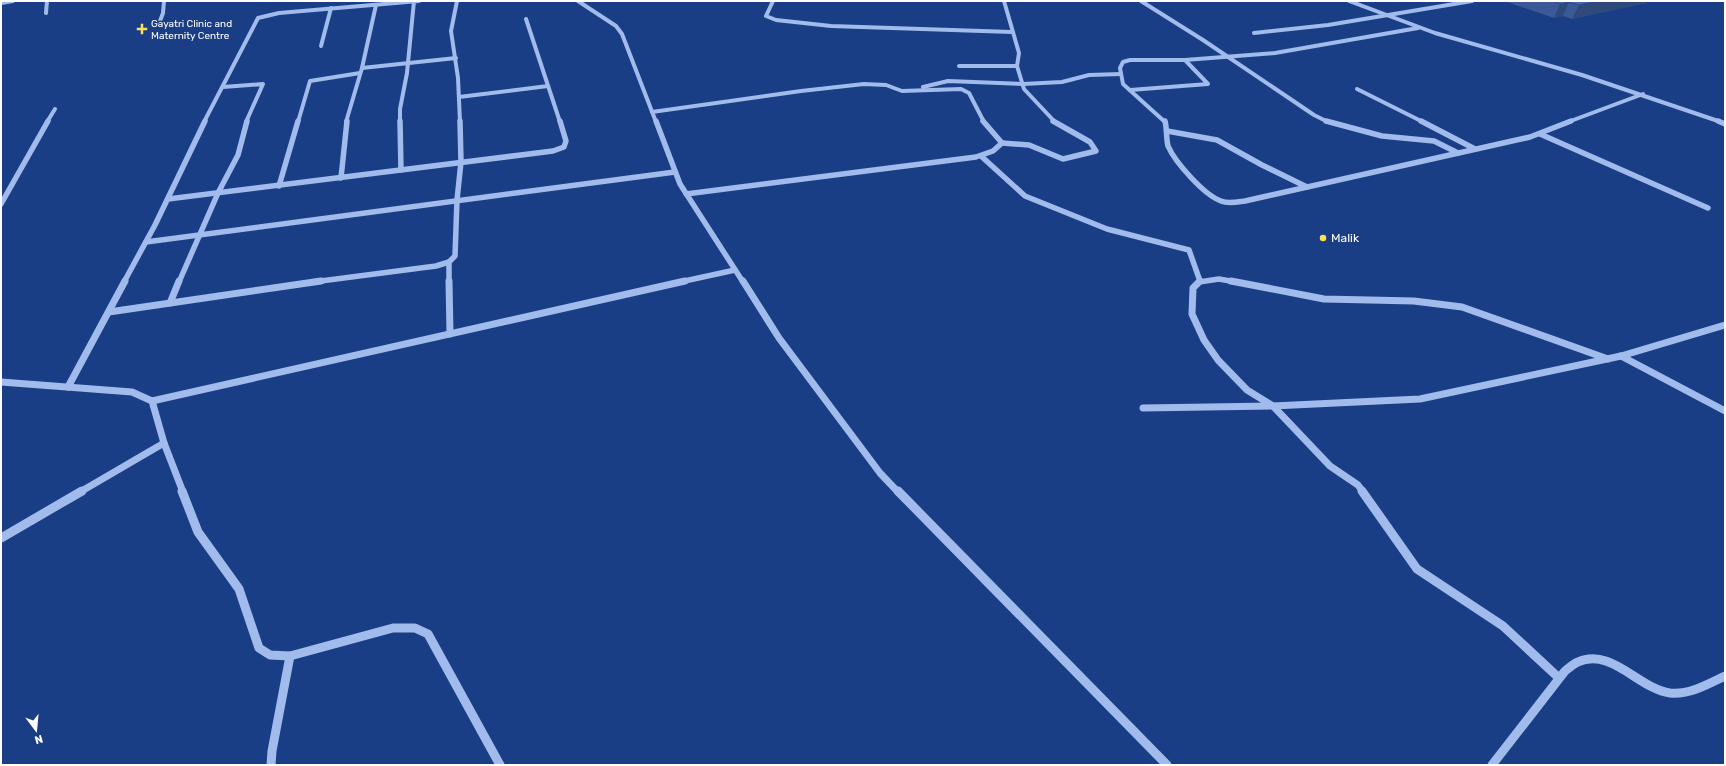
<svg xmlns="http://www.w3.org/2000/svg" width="1726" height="766" viewBox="0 0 1726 766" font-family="Rubik,sans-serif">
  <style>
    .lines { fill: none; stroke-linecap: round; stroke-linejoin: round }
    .path { stroke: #a1bbec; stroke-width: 1.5; stroke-dasharray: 1 1.5; stroke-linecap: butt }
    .minor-far3 { stroke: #a1bbec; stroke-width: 4 }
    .minor-far2 { stroke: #a1bbec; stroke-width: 5.5 }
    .minor-far1 { stroke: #a1bbec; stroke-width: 7 }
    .minor { stroke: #a1bbec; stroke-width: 9 }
    .wall { fill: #3a5996 }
    .shaded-wall { fill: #2f497a }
    .building { fill: #4368ae; stroke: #2f497a }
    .poi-dot { fill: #fddf5d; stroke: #1a3e85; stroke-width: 1.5 }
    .labels { text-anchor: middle; stroke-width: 3; stroke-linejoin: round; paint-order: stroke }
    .far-poi-label { font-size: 10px; fill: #fff; stroke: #1a3e85; text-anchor: start }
    .poi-label { font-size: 12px; fill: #fff; stroke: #1a3e85; text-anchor: start }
  </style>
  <rect width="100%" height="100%" fill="#1a3e85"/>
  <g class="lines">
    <path class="path" d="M243 1 244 3"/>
    <g class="minor-far3">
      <path d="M457 1 451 31 458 78 460 122"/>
      <path d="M578 1 616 26 622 34 656 122"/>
      <path d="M773 1 766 16 776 20 831 26 1012 32"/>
      <path d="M1004 1 1019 53 1017 66 1024 89 1055 122"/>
      <path d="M1141 1 1203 40 1314 115 1328 122"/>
      <path d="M1349 1 1435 33 1582 75 1721 122"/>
      <path d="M1 3 13 1"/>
      <path d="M46 13 47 1"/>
      <path d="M526 19 560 122"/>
      <path d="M160 21 163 13 164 1"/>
      <path d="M1254 33 1328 25 1472 1"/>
      <path d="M321 46 331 8"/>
      <path d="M959 66H1017"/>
      <path d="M362 68 376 5"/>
      <path d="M223 87 263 84 246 122"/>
      <path d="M923 87 948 81 1023 84 1062 82 1089 75 1121 74"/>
      <path d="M1357 89 1423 122"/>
      <path d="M1130 90 1208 84 1185 60"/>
      <path d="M459 97 548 86"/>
      <path d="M652 112 801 91 864 84 886 85 902 91 961 89 969 93 984 122"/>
      <path d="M47 122 55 109"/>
      <path d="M204 122 258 18 279 13 419 1"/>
      <path d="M298 122 310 81 360 73"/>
      <path d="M346 122 362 68 456 58"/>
      <path d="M400 122V109L407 73 414 1"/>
      <path d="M1165 122 1123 84 1120 68 1123 62 1130 60H1185L1275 53 1418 28"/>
      <path d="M1568 122 1643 94"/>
    </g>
    <g class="minor-far2">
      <path d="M400 121 401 170"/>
      <path d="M656 121 680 184 743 282"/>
      <path d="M1165 121C1167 129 1166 138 1168 146 1175 162 1204 195 1221 201 1228 204 1237 202 1245 201L1530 137 1571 121"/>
      <path d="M1326 121 1382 136 1434 141 1458 153"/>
      <path d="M1421 121 1475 149"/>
      <path d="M1718 121 1725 124"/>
      <path d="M1167 131 1217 140 1262 165 1307 187"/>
      <path d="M1540 134 1708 208"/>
      <path d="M1002 143 1029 145 1063 159 1096 151 1090 142 1053 121"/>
      <path d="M981 156 1025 196 1107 229 1189 250 1200 281"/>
      <path d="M341 178 347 121"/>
      <path d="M279 186 298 121"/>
      <path d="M686 194 976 157 993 151 1002 143 983 121"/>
      <path d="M168 199 553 151 564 147 566 141 560 121"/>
      <path d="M1 204 48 121"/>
      <path d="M146 242 675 172"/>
      <path d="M449 262V282"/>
      <path d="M124 282 155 225 205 121"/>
      <path d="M179 282 218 193 238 155 247 121"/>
      <path d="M313 282 436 266 449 262 455 256 457 200 461 162 460 121"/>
      <path d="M680 282 735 270"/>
      <path d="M1199 282 1219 279 1236 282"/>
    </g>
    <g class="minor-far1">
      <path d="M449 281 450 334"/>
      <path d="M743 281 779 338 880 473 898 492"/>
      <path d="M1200 281 1193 288 1192 314 1204 340 1218 360 1247 390 1273 406 1330 466 1358 485 1363 492"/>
      <path d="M1231 281 1324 299 1414 301 1462 307 1608 359"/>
      <path d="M170 303 179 281"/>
      <path d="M109 312 321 281"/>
      <path d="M1621 356 1725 411"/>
      <path d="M1 382 132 392 152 401 164 443 183 492"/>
      <path d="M68 387 125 281"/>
      <path d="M152 401 685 281"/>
      <path d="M1143 408 1273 406 1420 399 1621 356 1725 325"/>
      <path d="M80 492 164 443"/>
    </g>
    <g class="minor">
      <path d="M182 491 198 532 239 589 259 648 270 655 290 656 393 628H415L428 634 500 765"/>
      <path d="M898 491 1167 765"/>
      <path d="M1362 491 1417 569 1503 626 1559 678"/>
      <path d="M1 538 82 491"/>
      <path d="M271 765 272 751 290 656"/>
      <path d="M1492 765 1565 671C1569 668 1573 664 1578 662 1611 647 1639 689 1670 693 1690 695 1708 684 1725 676"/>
    </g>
  </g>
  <path class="wall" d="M1507 1H1647L1646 3 1572 19 1563 16 1554 18 1507 2Z"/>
  <g class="shaded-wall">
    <path d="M1598 1H1647L1646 3 1572 19 1579 5Z"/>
    <path d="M1569 2 1563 16 1554 18 1560 4Z"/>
  </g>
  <path class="building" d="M1552 1H1598L1579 5 1569 2 1560 4Z"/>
  <g class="poi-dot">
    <path d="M140 23h4v4h4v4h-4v4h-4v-4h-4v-4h4z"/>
    <circle cx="1323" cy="238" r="4"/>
  </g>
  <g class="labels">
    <g class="far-poi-label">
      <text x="151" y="27">Gayatri Clinic and<tspan x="151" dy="12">Maternity Centre</tspan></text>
    </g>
    <g class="poi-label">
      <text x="1331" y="242">Malik</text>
    </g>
  </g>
  <rect width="1726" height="766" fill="none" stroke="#ffffff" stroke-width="4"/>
  <g transform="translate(36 730) rotate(164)" stroke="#1a3e85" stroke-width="3" paint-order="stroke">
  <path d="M0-3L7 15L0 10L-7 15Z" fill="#ffffff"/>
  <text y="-6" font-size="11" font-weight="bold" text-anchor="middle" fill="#ffffff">N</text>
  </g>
</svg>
